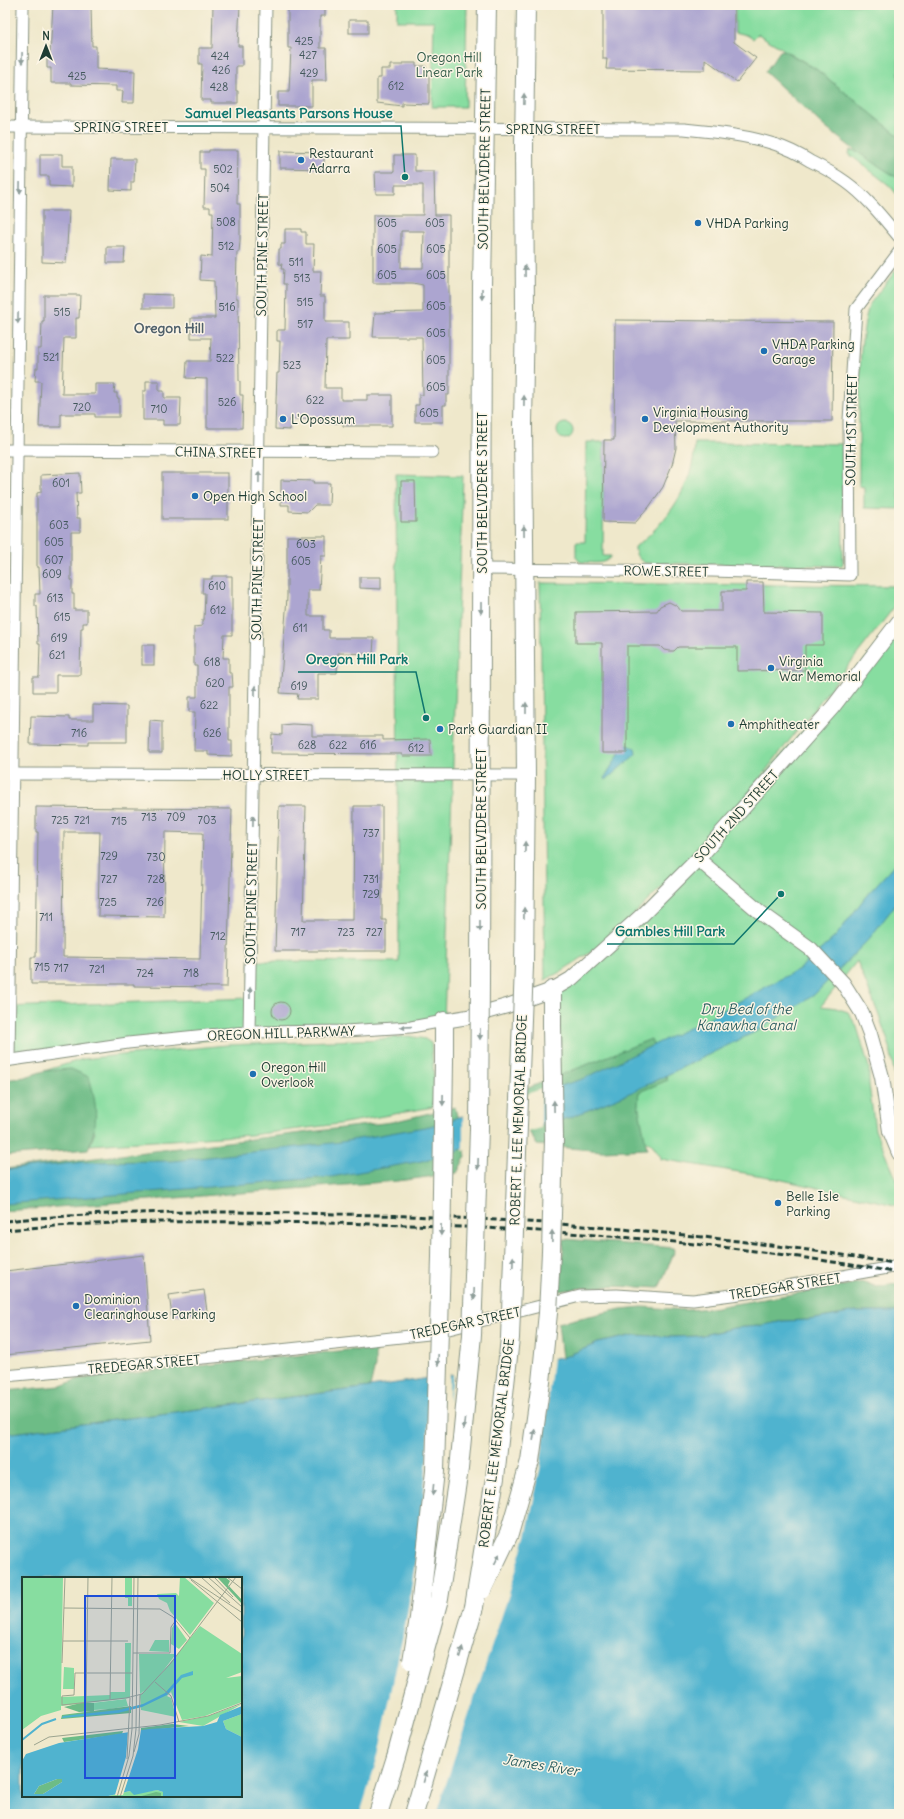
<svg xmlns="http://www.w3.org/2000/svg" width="904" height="1819" viewBox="0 0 904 1819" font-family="Delius,sans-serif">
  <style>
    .green { fill: #87dda0; stroke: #538d6a }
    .forest { fill: #6dbc86; stroke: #467c5d }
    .water { fill: #50b3cf; stroke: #387882; fill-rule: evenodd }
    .pier { fill: #efe8cb }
    .building { fill: #aca5d0; fill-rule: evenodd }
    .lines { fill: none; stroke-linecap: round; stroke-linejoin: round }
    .minor-casing { stroke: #879280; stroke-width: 13 }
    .tertiary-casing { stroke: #879280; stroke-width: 16 }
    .primary-casing { stroke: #879280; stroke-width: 20 }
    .minor { stroke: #fff; stroke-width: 11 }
    .tertiary { stroke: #fff; stroke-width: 14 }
    .primary { stroke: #fff; stroke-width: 18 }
    .rail { stroke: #1f3d34; stroke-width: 3; stroke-dasharray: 6 3; stroke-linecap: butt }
    .primary-bridge-casing { stroke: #879280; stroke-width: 20; stroke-linecap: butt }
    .primary-bridge { stroke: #fff; stroke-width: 18 }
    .oneway { fill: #8f9e9a }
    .poi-dot { fill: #1f6fb2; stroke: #fcf5e5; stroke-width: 1.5 }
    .labels { text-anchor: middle; stroke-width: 3; stroke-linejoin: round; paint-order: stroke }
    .number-label { font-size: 11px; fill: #42575b }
    .park-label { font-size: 13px; fill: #345d4a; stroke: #fcf5e5 }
    .street-label { font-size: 13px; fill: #1f3d34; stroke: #fcf5e5 }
    .poi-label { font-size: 13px; fill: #1f3d34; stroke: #fcf5e5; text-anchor: start }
    .neighbourhood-label { font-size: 14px; font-weight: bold; fill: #50616b; stroke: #fcf5e5 }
    .water-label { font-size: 14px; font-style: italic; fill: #2e6062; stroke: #fcf5e5 }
    .inset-river { fill: none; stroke: #50b3cf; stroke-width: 2 }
    .inset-road { fill: none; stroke: #9ca48f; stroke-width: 1 }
    .view { fill: #1d4ed8; fill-opacity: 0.15; stroke: #1d4ed8; stroke-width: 2 }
    .inset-edge { fill: none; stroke: #1f3d34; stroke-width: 2 }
    .leader { fill: none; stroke: #0f766e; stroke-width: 1.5 }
    .callout-dot { fill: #0f766e; stroke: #fcf5e5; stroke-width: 1.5 }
    .callout-label { font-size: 14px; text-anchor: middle; font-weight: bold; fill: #0f766e; stroke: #fcf5e5; stroke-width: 3; stroke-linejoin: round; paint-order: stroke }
  </style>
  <rect width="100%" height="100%" fill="#fcf5e5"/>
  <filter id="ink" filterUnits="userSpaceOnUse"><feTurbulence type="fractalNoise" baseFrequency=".025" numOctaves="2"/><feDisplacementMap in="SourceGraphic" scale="8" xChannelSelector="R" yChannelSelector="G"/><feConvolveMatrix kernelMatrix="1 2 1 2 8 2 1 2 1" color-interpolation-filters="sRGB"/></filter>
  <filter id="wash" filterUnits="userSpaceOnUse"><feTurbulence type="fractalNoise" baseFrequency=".012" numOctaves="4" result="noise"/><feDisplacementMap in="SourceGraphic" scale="16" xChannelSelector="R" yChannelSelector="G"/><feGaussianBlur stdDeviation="0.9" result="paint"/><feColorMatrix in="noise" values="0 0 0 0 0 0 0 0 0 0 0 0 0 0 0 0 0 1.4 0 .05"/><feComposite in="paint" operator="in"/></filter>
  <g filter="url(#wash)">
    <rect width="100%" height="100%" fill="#efe8cb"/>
    <g class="green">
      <path d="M397 5H467L465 107H432L434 21H397Z"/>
      <path d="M735 5H899V136L816 69 758 34 753 39 747 35 735 32Z"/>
      <path d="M850 150 856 151 899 178V197L890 186 849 154Z"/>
      <path d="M896 270 899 275V509L864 508V487L859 486V390L861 348 865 321 869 305Z"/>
      <circle cx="565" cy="431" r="8"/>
      <path d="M586 442H604L603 556H611C605 566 590 562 580 562L576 557V542H585Z"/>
      <path d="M695 443 842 444 843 564 841 566 645 563C638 559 635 555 635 547 668 521 693 487 695 443Z"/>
      <path d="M396 474 463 476 444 1021 277 1033 9 1060 5 1007 250 998V961L399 962Z"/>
      <path d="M540 583 899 586V601L745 797 696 852 608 941 560 972 545 980Z"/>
      <path d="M899 621V1106L890 1047 878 1013 857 961 821 1006 836 1008 848 1012 857 1027 869 1067V1084L875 1130 899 1185V1206L769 1177 661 1159V1157L652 1144 645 1141 554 1139 552 990 640 917Z"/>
      <path d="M409 1036 425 1039 431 1043 434 1077 433 1107 339 1124 251 1135 90 1145 95 1132 44 1071 83 1059 101 1057 227 1045 382 1039Z"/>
    </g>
    <g class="forest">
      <path d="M783 50 816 69 899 136V179L856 151 826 128 765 72 780 51Z"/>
      <path d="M651 1039 668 1080 639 1092 638 1104 647 1149 602 1151 537 1145 508 1096Z"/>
      <path d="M71 1069 89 1077C97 1104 99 1123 88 1149L5 1156V1080L25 1077 44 1071Z"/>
      <path d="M455 1107 466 1156 457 1173 398 1181 5 1211V1169L392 1122Z"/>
      <path d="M564 1239 674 1248 675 1250 659 1288C626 1286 594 1285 560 1291Z"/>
      <path d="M864 1282 877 1287 899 1283V1312H856L809 1320 783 1321 759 1326 734 1328 698 1336 672 1337 635 1335 598 1343 562 1358 558 1323 621 1309 642 1307 686 1310 711 1308Z"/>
      <path d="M348 1350H375V1366L370 1387 5 1434V1391L61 1386 78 1379Z"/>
    </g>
    <g class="water">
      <path d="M625 744 635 748 636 754 606 780 605 777Z"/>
      <path d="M899 860V900L869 939 814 995 757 1031 632 1092 571 1117 422 1161 331 1177 5 1204V1170L84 1162 173 1161 341 1142 430 1126 583 1079 703 1021 799 969 836 936 866 896Z"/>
      <path d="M856 1312H899V1814H5V1434L370 1387 562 1358 598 1343 635 1335 672 1337 698 1336 734 1328 759 1326 783 1321 809 1320ZM23 1578H241V1796H23Z"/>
    </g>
    <g class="pier">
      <path d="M542 1089 541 1128 463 1151V1114Z"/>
      <path d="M553 1358 540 1470 526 1537 509 1594 436 1814H360L378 1756 407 1615 421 1525 427 1460 430 1376 450 1373 449 1402 453 1373Z"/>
    </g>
    <g id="blocks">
      <g class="building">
        <path d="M53 5 91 6 92 46H96V69L135 71 134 103H122L123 91H116V86L71 85V83H51V68H47V56H50Z"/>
        <path d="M213 5H240L238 46H242V66H236V91H238V103H211V100H201L202 64H199V48H212Z"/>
        <path d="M288 5H325V16H320V48H326L327 80H312V106H278V92H289L291 48H288Z"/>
        <path d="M603 5H734V42L756 58 737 82 705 59V70L606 69 607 59H603Z"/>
        <rect x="349" y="20" width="19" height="13"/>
        <path d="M402 63H416V66H426V75H429V104L402 103V106L377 103V78H381V69H390V65H402Z"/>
        <path d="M209 150H238L237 204H240V241L239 252H237L236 298H238L239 381H240V395H243L242 428H207V379L186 378 187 361H210L211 338H191V318H215L214 281 200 280 201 256 212 257 213 212H210V207H204L205 169H200V152H209Z"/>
        <path d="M280 151 324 152V169L280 168Z"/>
        <path d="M40 154H62V166H72V187L49 186V176H40Z"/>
        <path d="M394 155H415V171H434L435 215H449V395H446V405H443V422H415V405H419V395H423L422 337H373L375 313 423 312V285L413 283H373V215H423V185H395V194H376L375 172H394ZM401 231H424L423 268H401Z"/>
        <path d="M111 159H135L134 182H131V191L110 190Z"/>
        <path d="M42 211H69L66 263 42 262Z"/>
        <path d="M285 229H301V232H306V244H314L313 271H321L320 296H325V322H349V340H326L325 388H341V400H367V395H392V426H343V423H319V419H290V430L275 429 277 373H279L280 341H277V330H285L286 284H283L284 269H281L282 264H279V249H281V244H285Z"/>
        <path d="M107 247H125L124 263H107Z"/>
        <path d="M143 294 172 295V308H143Z"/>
        <path d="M44 295H80L79 318H76V338H64L62 394H95V384H115L114 393H117V398H119V417H95V414H61V427H39L41 381H35L36 368H38V349H41L42 321H44Z"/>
        <path d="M615 320 833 322 832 421H675L676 448 672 465 663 487 649 507 635 523 603 522 604 440H614Z"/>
        <path d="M146 381H159V391H164V398H181L180 425H163V420H143V391H146Z"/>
        <path d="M80 473 81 493H76L77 518H80V532H71V580H72V594H74V610H87V623H83V628H81L80 675H56V692H33V677H39L40 644H38L37 606H35V594H40L39 567H37V493L41 492V475Z"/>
        <rect x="162" y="473" width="66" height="46"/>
        <path d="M281 480 314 481 313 483H330L329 505H315L308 512 289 511V505H281Z"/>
        <path d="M401 481H415L416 522H401Z"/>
        <path d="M287 536H326V556H321L319 590H308V616H323V630H329V638H374L373 654 338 653 337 673H318V699H297L298 694 280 693 287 597Z"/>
        <path d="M212 576H232V635H224L223 658H229V673H232L233 687H229V741H232V756L208 755V751H194L195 712H189V697H197V666H194V627L202 626V620H204L205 593H202L203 579H212Z"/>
        <path d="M360 577H381V589L360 588Z"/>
        <path d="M746 582H763L764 612 823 613V645H805V670L737 671V647H678L674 651H669L664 650 660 646H627V753H602V643H576V612L657 611 660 606 669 602 677 606 681 611H722V591H746Z"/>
        <rect x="142" y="645" width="12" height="20"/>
        <path d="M93 705 127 706V742H88V745L30 744 31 716 69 717V720H93Z"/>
        <path d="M150 720 162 721V753H149Z"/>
        <path d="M292 724 312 725V736H383V740L430 739 431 756H402V754L271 753 272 734 282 735V725Z"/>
        <path d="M279 806H306L303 920H353L354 806H382V920H386V951H275Z"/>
        <path d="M36 807 232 809 227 987 134 986V984H31V957H36L38 832H36ZM64 832H100L98 916 164 917 165 832 203 833 200 959 63 957Z"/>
        <circle cx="281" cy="1011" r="9"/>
        <path d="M144 1255 150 1340 5 1355V1271Z"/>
        <path d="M204 1290 207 1311 172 1316 169 1295Z"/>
      </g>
    </g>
  </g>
  <g filter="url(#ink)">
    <use href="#blocks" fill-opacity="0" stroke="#879280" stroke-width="1"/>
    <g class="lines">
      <defs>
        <g id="minor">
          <path d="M5 127 684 129C715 132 745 135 774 144 787 148 799 154 810 161 822 167 835 174 846 182 867 197 883 218 899 237"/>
          <path d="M5 450 432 452"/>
          <path d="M481 569 712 571 850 575 849 420 856 309 899 252"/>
          <path d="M7 774 526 775"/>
          <path d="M249 1032 266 5"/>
          <path d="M9 1060 23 5"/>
          <path d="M5 1061 128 1043 207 1035 249 1032 345 1031 411 1027 444 1021"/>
          <path d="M5 1376 214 1357 429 1334 580 1296 617 1295 693 1300 747 1293 899 1266"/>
        </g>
        <g id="tertiary">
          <path d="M698 859 761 913 811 949 843 983 862 1013 870 1034 882 1077 890 1131 899 1153"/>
          <path d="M444 1021 468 1017 507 1006 552 990 571 979 640 917 698 859 833 707 899 621"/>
        </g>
        <g id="primary">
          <path d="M524 966 526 775 523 424 525 309 524 148 526 5"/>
          <path d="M480 981 482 286 487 5"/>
          <path d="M552 990V1026"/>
          <path d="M444 1061V1021"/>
          <path d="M378 1814 396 1757"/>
          <path d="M414 1814 474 1607"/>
        </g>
      </defs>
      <use href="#minor" class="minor-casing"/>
      <use href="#tertiary" class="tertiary-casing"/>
      <use href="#primary" class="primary-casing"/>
      <use href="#minor" class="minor"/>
      <use href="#tertiary" class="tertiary"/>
      <use href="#primary" class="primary"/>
      <g class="rail">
        <path d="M5 1221C117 1210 226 1211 338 1214 526 1218 714 1233 899 1264"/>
        <path d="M5 1230C111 1220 218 1221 325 1223 517 1226 710 1239 899 1273"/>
      </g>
      <defs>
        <g id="primary-bridge">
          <path d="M482 1590 509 1534 530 1461 541 1382 548 1313 551 1252 554 1139 552 1026"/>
          <path d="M474 1607 495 1478 510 1338 524 966"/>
          <path d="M412 1661 419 1618 435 1471 441 1257 444 1061"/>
          <path d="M396 1757 439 1599 459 1469 472 1335 479 1129 480 981"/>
        </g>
      </defs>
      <use href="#primary-bridge" class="primary-bridge-casing"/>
      <use href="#primary-bridge" class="primary-bridge"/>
    </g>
    <defs><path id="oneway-solid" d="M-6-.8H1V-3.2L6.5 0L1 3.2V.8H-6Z"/></defs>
    <g class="oneway">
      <use href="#oneway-solid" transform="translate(22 58) rotate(91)"/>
      <use href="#oneway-solid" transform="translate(524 99) rotate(-89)"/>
      <use href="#oneway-solid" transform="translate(20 188) rotate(91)"/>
      <use href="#oneway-solid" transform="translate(525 271) rotate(-91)"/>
      <use href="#oneway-solid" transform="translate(482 294) rotate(90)"/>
      <use href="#oneway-solid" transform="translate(18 318) rotate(91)"/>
      <use href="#oneway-solid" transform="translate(524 401) rotate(-89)"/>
      <use href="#oneway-solid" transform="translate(259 477) rotate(-89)"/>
      <use href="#oneway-solid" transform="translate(524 531) rotate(-91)"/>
      <use href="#oneway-solid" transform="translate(481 608) rotate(90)"/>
      <use href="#oneway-solid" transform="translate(255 691) rotate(-89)"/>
      <use href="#oneway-solid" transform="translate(526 708) rotate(-90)"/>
      <use href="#oneway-solid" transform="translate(253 821) rotate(-89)"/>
      <use href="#oneway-solid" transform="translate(525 847) rotate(-89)"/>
      <use href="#oneway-solid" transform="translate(524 913) rotate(-89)"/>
      <use href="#oneway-solid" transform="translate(480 926) rotate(90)"/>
      <use href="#oneway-solid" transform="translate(250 993) rotate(-89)"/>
      <use href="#oneway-solid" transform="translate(406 1027) rotate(176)"/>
      <use href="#oneway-solid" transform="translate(480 1034) rotate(90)"/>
      <use href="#oneway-solid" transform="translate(443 1100) rotate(91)"/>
      <use href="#oneway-solid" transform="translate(554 1106) rotate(-91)"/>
      <use href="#oneway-solid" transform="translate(478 1164) rotate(92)"/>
      <use href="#oneway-solid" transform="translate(441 1230) rotate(91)"/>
      <use href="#oneway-solid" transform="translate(552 1236) rotate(-89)"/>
      <use href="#oneway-solid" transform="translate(513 1262) rotate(-88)"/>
      <use href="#oneway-solid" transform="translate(474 1294) rotate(92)"/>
      <use href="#oneway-solid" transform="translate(438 1360) rotate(92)"/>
      <use href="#oneway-solid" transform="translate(464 1424) rotate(96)"/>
      <use href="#oneway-solid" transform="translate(534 1435) rotate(-82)"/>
      <use href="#oneway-solid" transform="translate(433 1490) rotate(96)"/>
      <use href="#oneway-solid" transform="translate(497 1559) rotate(-64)"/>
      <use href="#oneway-solid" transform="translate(461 1652) rotate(-74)"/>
      <use href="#oneway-solid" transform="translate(425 1777) rotate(-74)"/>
    </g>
  </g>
  <g class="poi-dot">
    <circle cx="301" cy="160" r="4"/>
    <circle cx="698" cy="223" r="4"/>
    <circle cx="764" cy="351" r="4"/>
    <circle cx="283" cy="419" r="4"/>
    <circle cx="645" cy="419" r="4"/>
    <circle cx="195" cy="496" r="4"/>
    <circle cx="771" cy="668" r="4"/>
    <circle cx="731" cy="724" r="4"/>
    <circle cx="440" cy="729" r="4"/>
    <circle cx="253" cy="1074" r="4"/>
    <circle cx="778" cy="1203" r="4"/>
    <circle cx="76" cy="1306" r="4"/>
  </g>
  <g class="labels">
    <g class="number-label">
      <text x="304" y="45">425</text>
      <text x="308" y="59">427</text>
      <text x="220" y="60">424</text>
      <text x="221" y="74">426</text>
      <text x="309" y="77">429</text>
      <text x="77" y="80">425</text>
      <text x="396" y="90">612</text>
      <text x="219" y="91">428</text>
      <text x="223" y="173">502</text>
      <text x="220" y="192">504</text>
      <text x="226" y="226">508</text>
      <text x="387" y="227">605</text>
      <text x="435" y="227">605</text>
      <text x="226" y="250">512</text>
      <text x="387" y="253">605</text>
      <text x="436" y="253">605</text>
      <text x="296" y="266">511</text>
      <text x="387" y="279">605</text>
      <text x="436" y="279">605</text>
      <text x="302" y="282">513</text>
      <text x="305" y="306">515</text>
      <text x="436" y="310">605</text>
      <text x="227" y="311">516</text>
      <text x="62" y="316">515</text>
      <text x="305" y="328">517</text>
      <text x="436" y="337">605</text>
      <text x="51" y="361">521</text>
      <text x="225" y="362">522</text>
      <text x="436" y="364">605</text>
      <text x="292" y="369">523</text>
      <text x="436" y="391">605</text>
      <text x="315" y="404">622</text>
      <text x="227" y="406">526</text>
      <text x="82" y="411">720</text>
      <text x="159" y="413">710</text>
      <text x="429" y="417">605</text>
      <text x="61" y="487">601</text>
      <text x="59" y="529">603</text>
      <text x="54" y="546">605</text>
      <text x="306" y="548">603</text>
      <text x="54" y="564">607</text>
      <text x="301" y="565">605</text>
      <text x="52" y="578">609</text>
      <text x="217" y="590">610</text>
      <text x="55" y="602">613</text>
      <text x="218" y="614">612</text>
      <text x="62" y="621">615</text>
      <text x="300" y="632">611</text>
      <text x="59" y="642">619</text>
      <text x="57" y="659">621</text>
      <text x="212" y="666">618</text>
      <text x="215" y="687">620</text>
      <text x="299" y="690">619</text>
      <text x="209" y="709">622</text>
      <text x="79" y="737">716</text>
      <text x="212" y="737">626</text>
      <text x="307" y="749">628</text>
      <text x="338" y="749">622</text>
      <text x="368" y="749">616</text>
      <text x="416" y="752">612</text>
      <text x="149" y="821">713</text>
      <text x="176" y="821">709</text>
      <text x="60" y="824">725</text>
      <text x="82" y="824">721</text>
      <text x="207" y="824">703</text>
      <text x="119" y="825">715</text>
      <text x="371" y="837">737</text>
      <text x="109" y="860">729</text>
      <text x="156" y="861">730</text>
      <text x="109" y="883">727</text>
      <text x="156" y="883">728</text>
      <text x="371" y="883">731</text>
      <text x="371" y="898">729</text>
      <text x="108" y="906">725</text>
      <text x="155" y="906">726</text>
      <text x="46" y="921">711</text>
      <text x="298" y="936">717</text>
      <text x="346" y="936">723</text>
      <text x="374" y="936">727</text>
      <text x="218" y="940">712</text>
      <text x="42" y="971">715</text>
      <text x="61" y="972">717</text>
      <text x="97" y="973">721</text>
      <text x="145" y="977">724</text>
      <text x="191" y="977">718</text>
    </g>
    <g class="park-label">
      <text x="449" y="62">Oregon Hill<tspan x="449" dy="15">Linear Park</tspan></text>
    </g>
    <g class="street-label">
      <text x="121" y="132">SPRING STREET</text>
      <text x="553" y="134">SPRING STREET</text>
      <text transform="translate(484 169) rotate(-89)" y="5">SOUTH BELVIDERE STREET</text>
      <text transform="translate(262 255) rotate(-89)" y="5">SOUTH PINE STREET</text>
      <text transform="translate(851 430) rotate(-89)" y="5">SOUTH 1ST STREET</text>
      <text transform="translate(219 452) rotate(1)" y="5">CHINA STREET</text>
      <text transform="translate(482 493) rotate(-90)" y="5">SOUTH BELVIDERE STREET</text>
      <text transform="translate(666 571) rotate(1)" y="5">ROWE STREET</text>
      <text transform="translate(257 579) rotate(-89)" y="5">SOUTH PINE STREET</text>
      <text x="266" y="780">HOLLY STREET</text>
      <text transform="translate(736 816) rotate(-48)" y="5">SOUTH 2ND STREET</text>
      <text transform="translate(481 829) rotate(-90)" y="5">SOUTH BELVIDERE STREET</text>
      <text transform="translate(251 903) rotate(-89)" y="5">SOUTH PINE STREET</text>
      <text transform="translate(281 1033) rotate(-2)" y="5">OREGON HILL PARKWAY</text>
      <text transform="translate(518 1120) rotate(-88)" y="5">ROBERT E. LEE MEMORIAL BRIDGE</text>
      <text transform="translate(785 1286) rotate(-9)" y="5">TREDEGAR STREET</text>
      <text transform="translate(465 1323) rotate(-12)" y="5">TREDEGAR STREET</text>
      <text transform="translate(144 1364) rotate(-5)" y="5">TREDEGAR STREET</text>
      <text transform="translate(496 1443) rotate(-83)" y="5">ROBERT E. LEE MEMORIAL BRIDGE</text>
    </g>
    <g class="poi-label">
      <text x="309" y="158">Restaurant<tspan x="309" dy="15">Adarra</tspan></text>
      <text x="706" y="228">VHDA Parking</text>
      <text x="772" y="349">VHDA Parking<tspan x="772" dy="15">Garage</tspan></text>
      <text x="653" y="417">Virginia Housing<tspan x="653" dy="15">Development Authority</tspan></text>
      <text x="291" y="424">L'Opossum</text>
      <text x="203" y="501">Open High School</text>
      <text x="779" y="666">Virginia<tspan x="779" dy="15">War Memorial</tspan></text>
      <text x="739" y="729">Amphitheater</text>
      <text x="448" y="734">Park Guardian II</text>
      <text x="261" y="1072">Oregon Hill<tspan x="261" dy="15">Overlook</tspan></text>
      <text x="786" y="1201">Belle Isle<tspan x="786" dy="15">Parking</tspan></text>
      <text x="84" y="1304">Dominion<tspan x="84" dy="15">Clearinghouse Parking</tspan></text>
    </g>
    <g class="neighbourhood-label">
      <text x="169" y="333">Oregon Hill</text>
    </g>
    <g class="water-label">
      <text x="746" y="1014">Dry Bed of the<tspan x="746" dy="16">Kanawha Canal</tspan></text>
      <text transform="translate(541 1765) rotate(9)" y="5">James River</text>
    </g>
  </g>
  <g transform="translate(22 1577)">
    <rect width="220" height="220" fill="#efe8cb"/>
    <path d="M0 0H41L39 120 88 118V115H103V66H109L108 121 39 129V133L19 139 0 153ZM103 0H110V29H106V21H103ZM158 0H162L192 26 168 58 148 34 145 26 137 22 135 17 154 16 157 19ZM153 46 165 63 157 72 149 67 150 51ZM178 49 220 77V95L204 101 220 99V125L183 139 160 143 149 115 145 119 149 121 154 140 119 133 118 118 123 113 118 117 117 77H154L135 102ZM133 63H147V75L127 74ZM42 90 52 91V112H41ZM104 122 106 129 88 132 72 133 70 126ZM220 127 181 149 157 145 186 139ZM220 137V160L204 152 201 144ZM135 213 141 215V220H82L108 214 115 216Z" fill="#87dda0"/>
    <path d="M195 0H203L208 4 206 8 220 23V27ZM59 126H72V134L57 135 42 130ZM109 129V136L39 142 40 138ZM150 147 167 149 119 154V151ZM101 154 100 157 42 165 40 161ZM35 202H40V205L21 217H12L17 209ZM134 215 139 216V220H116Z" fill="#6dbc86"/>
    <path d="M171 94V98L160 101 145 118 120 130 96 136 40 141 41 139 97 133 121 127 143 116 159 98ZM220 129V137L201 144 204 152 220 160V220H141V215L135 213 112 218 108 214 82 220H0V184L4 177 37 166 127 152 181 149 195 145 198 138ZM35 202H40V205L21 217H12L17 209Z" fill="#50b3cf" fill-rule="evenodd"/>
    <path d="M119 153 116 172 101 218H93L104 180 106 154Z" fill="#efe8cb"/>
    <path class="inset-river" d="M0 163 20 147 34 142"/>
    <path class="inset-road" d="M166 0 219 35M179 0 208 26M186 0 220 30M192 0 211 20M205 0 220 12M169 3 220 45M42 31 138 32 151 40 168 61M41 64H106M111 76H148L149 50 154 43M40 86 43 0M110 96H53L52 118 40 119V128L104 121 120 117 149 86 214 0M133 105 149 119 157 145M88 122 90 0M64 125 66 0M12 168 27 160 138 148 186 139 220 126M112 175 117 157 118 118M105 182 108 121M95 220 107 179 110 152 112 0M98 220 111 179 114 152 116 0"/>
    <path class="view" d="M63 19H153V201H63Z"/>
    <rect width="220" height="220" class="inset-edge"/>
  </g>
  <path class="leader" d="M405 177L401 126H177M426 718L416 672H298M781 894L734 944H607"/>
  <g class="callout-dot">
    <circle cx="405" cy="177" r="4"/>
    <circle cx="426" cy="718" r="4"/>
    <circle cx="781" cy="894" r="4"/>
  </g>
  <g class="callout-label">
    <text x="289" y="118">Samuel Pleasants Parsons House</text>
    <text x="357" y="664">Oregon Hill Park</text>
    <text x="670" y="936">Gambles Hill Park</text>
  </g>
  <rect width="904" height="1819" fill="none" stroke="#fcf5e5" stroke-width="20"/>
  <g transform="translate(46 46)" stroke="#fcf5e5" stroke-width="3" paint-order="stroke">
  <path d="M0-3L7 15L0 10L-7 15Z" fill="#1f3d34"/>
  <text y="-6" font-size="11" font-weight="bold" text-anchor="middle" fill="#1f3d34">N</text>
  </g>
</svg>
